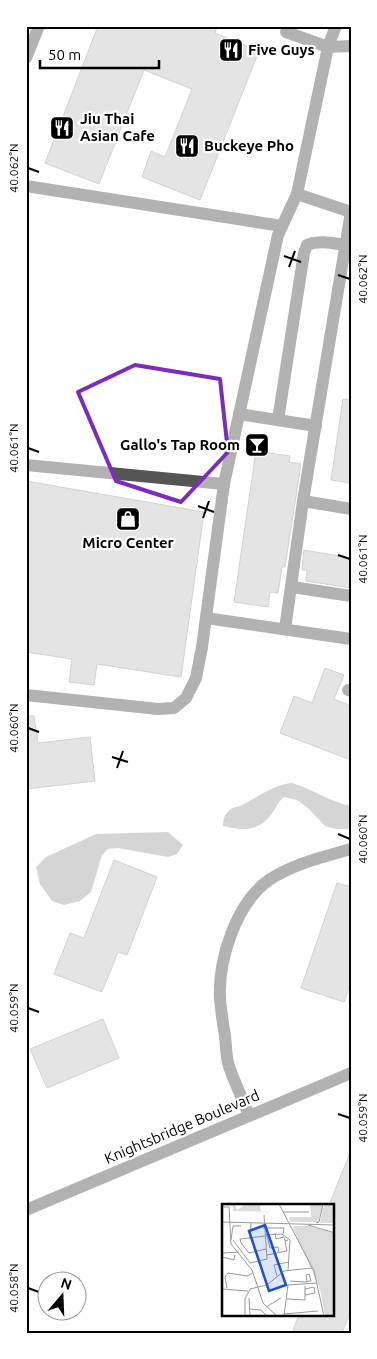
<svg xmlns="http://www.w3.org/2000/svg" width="377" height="1359" viewBox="0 0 377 1359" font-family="Ubuntu,sans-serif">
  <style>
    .water { fill: #a3a3a3 }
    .building { fill: #c4c4c4; stroke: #999 }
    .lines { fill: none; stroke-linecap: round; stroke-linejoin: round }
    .minor { stroke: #555; stroke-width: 12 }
    .marked { fill: none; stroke: #7b2cbf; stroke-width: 4; stroke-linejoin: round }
    .ticks { fill: none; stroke: #000; stroke-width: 2 }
    .labels { text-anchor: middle; stroke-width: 4.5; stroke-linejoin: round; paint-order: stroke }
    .poi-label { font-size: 15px; font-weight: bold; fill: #000; stroke: #fff; text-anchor: start }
    .street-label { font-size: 15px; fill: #000; stroke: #fff }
    .inset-road { fill: none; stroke: #999; stroke-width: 1 }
    .view { fill: #1d4ed8; fill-opacity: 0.15; stroke: #1d4ed8; stroke-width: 2.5 }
    .inset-edge { fill: none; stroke: #000; stroke-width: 2.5 }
    .neatline { fill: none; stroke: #000; stroke-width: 2 }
    .ticks-label { font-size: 12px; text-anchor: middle; fill: #000 }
  </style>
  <rect width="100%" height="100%" fill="#fff"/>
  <g class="water">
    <path d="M292 783C312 789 330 802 351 806V829H336L325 826 308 808 297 800 284 797C277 803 278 805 273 812 259 832 244 831 223 826 223 820 224 814 231 809 234 807 238 807 242 805 258 797 273 785 292 783Z"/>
    <path d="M168 832 183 845 177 854 168 857 118 848 108 849 102 855 91 892 80 901 64 905 52 901 40 884 36 867 46 857 96 834Z"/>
  </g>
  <g class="building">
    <path d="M98 26H217L215 33 259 51 200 200 142 177 151 151 165 157 192 89 144 70 99 184 45 163Z"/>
    <path d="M343 399 351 400V483L331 480Z"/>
    <path d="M256 451 290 456 289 462 301 464 285 567H282L278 593 270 592 268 607 234 602Z"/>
    <path d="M26 481 204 512 181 677 97 664 94 685 69 682 72 659 26 652Z"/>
    <path d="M304 550 351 558V588L306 581 307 570H302Z"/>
    <path d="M325 668 344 675 334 699 351 706V760L280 733 294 696 312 703Z"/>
    <path d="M26 716H34L38 743 90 737 95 781 26 789Z"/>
    <path d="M114 860 157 877 127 955 118 952 102 992 54 974 70 933 84 938Z"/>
    <path d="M337 883 351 887V982L344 1002 301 988Z"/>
    <path d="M103 1019 119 1058 47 1088 30 1049Z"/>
    <path d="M350 1153 351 1310 342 1333H292L299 1315H333V1205H329Z"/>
  </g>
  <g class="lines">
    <g class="minor">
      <path d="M286 32 328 47 351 46"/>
      <path d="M26 58 39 26"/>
      <path d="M26 186 282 226"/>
      <path d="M297 194 351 212"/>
      <path d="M351 212 303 501 351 509"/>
      <path d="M239 414 316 426"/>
      <path d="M278 420 304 253 307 245C319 240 332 243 345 245"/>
      <path d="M26 465 224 484"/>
      <path d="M292 587 351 596"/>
      <path d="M206 618 351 639"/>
      <path d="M285 629 303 501"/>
      <path d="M348 690 351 691"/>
      <path d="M26 695 158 709 174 708 186 698 196 678 202 647 224 484 278 235 297 194 328 47 336 26"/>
      <path d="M249 1116C243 1099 233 1080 228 1063 226 1054 226 1045 225 1036 223 1024 221 1011 220 999 218 960 236 903 269 880 293 864 323 857 351 849"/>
      <path d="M26 1210 351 1073"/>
    </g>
  </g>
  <path d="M0 0H377V1359H0ZM135 365 220 379 228 452 181 502 116 481 78 392Z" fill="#fff" fill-opacity=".55" fill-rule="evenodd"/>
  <path class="marked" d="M135 365 220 379 228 452 181 502 116 481 78 392Z"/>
  <path class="ticks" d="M28 168 39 172M284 256 301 262M289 267 295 251M338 275 350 279M28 448 39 452M198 506 214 512M203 518 209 501M338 555 350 559M28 728 39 732M112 757 128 762M117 768 123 751M338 834 350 839M28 1008 39 1012M338 1114 350 1118M28 1288 39 1292"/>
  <defs>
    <symbol id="restaurant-square" viewBox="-11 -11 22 22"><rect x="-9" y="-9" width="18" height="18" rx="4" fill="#000" stroke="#fff"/><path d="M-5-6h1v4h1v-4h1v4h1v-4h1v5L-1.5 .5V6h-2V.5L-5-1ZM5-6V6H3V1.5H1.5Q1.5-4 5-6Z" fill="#fff"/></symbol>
    <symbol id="bar-square" viewBox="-11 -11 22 22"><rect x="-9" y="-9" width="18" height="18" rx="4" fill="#000" stroke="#fff"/><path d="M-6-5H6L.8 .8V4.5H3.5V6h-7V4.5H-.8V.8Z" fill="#fff"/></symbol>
    <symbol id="shop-square" viewBox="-11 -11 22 22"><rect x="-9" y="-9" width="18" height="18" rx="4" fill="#000" stroke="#fff"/><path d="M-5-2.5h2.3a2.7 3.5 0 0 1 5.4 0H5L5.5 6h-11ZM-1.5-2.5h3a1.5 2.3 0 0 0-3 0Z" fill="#fff"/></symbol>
  </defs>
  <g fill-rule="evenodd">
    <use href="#restaurant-square" x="217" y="36" width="28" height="28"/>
    <use href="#restaurant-square" x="48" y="114" width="28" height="28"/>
    <use href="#restaurant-square" x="173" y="132" width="28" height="28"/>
    <use href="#bar-square" x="243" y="431" width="28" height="28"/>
    <use href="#shop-square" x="114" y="505" width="28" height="28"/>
  </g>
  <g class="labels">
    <g class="poi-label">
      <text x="248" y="55">Five Guys</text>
      <text x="80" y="124">Jiu Thai<tspan x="80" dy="17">Asian Cafe</tspan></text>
      <text x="204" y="151">Buckeye Pho</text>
      <text x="240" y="450" text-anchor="end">Gallo's Tap Room</text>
      <text x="128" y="548" text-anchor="middle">Micro Center</text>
    </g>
    <g class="street-label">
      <text transform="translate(182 1127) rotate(-23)" y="5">Knightsbridge Boulevard</text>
    </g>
  </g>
  <g transform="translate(222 1204)">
    <rect width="112" height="112" fill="#fff"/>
    <path d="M0 0 13 1 15 6 24 0H44L38 2 39 7 51 8 11 7V2ZM88 0H101L96 18H68L67 13H89ZM102 0H112V19H98ZM73 22H87L112 29V112H103L98 85 71 24Z" fill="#dcdcdc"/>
    <path class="inset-road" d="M57 0 92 67 102 112M0 3H7L9 40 30 66 41 99 55 112M61 8H87M0 18 113 21M94 19 97 18 101 0M86 21 113 29M41 24H62L61 30M53 29 54 35 62 33 63 37M43 31 60 30 68 36 66 66M45 31 48 44 56 43 57 49M43 32 18 35 19 39 27 49 44 45M28 35 29 19M9 36 11 22H19M11 36 28 59 45 55 42 11M0 49 17 48M45 51 65 47 63 37 66 36M0 53 12 56 13 51M55 72 52 61 67 58M68 77 84 78H85L87 77H89L87 70 84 71 85 78M5 84 3 73 6 69 25 72 31 69M0 85 26 87M83 91 93 89 92 83 83 85M27 94 28 112M65 95 83 96V82M44 103 59 94M28 105 39 106 44 111M62 110 96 107M23 112V95L28 85 45 81 62 67 90 64M62 112 66 81 95 79"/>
    <path class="view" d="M43 21 64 81 47 87 27 27Z"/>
    <rect width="112" height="112" class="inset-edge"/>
  </g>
  <rect width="377" height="1359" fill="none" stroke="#ffffff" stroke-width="55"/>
  <g transform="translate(62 1296) rotate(19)"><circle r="24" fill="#ffffff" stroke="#999999"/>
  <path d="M0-4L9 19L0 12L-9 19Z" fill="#000000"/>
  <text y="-8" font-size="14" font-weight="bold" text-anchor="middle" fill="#000000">N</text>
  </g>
  <path d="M40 60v8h119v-8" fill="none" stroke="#000000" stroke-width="2.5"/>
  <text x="48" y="60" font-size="15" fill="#000000" stroke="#ffffff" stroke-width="4" paint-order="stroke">50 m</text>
  <rect x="28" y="28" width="322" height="1304" class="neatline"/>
  <g class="ticks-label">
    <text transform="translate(14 168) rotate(-90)" y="4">40.062°N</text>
    <text transform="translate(363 279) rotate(-90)" y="4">40.062°N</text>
    <text transform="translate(14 448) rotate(-90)" y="4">40.061°N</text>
    <text transform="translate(363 559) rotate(-90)" y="4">40.061°N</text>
    <text transform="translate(14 728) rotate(-90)" y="4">40.060°N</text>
    <text transform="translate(363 839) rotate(-90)" y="4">40.060°N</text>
    <text transform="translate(14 1008) rotate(-90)" y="4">40.059°N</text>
    <text transform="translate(363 1118) rotate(-90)" y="4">40.059°N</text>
    <text transform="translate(14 1288) rotate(-90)" y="4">40.058°N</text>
  </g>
</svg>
